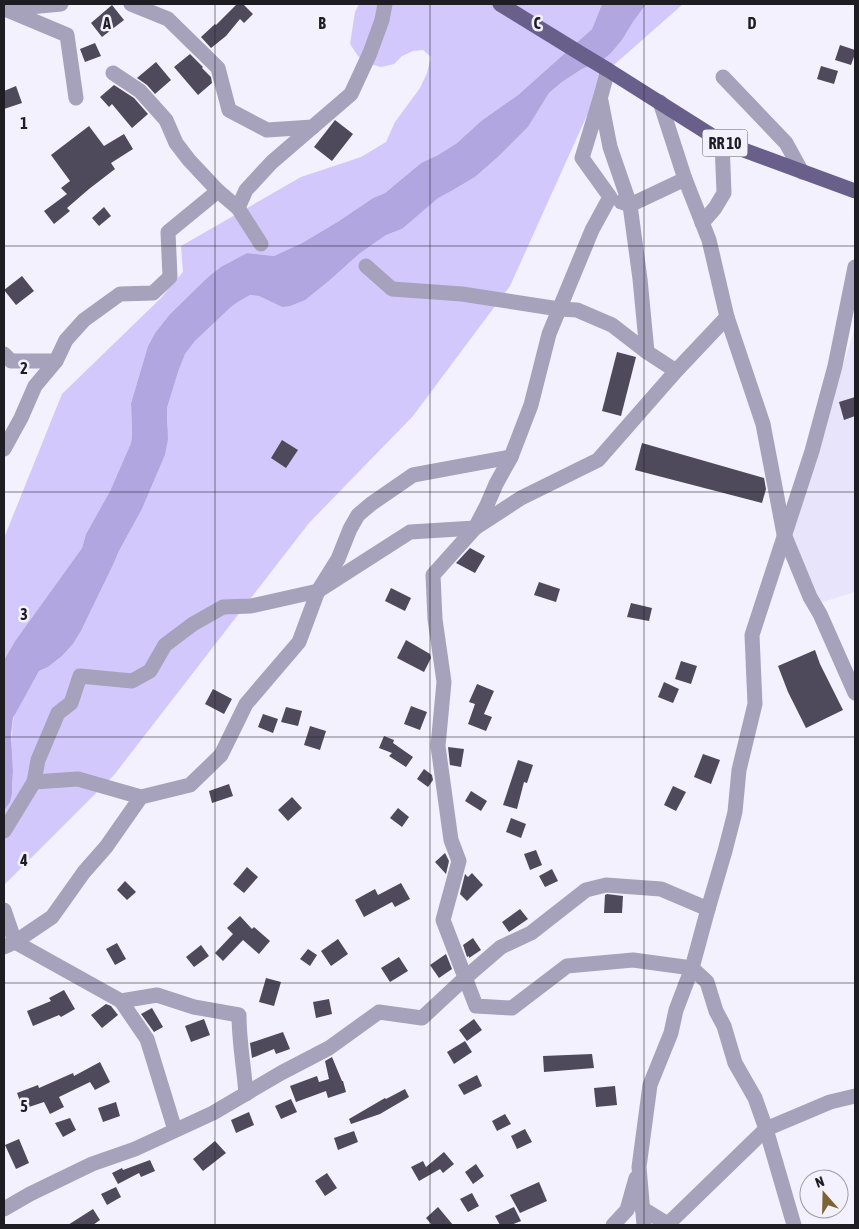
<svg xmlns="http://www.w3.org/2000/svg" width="859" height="1229" viewBox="0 0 859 1229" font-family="'Asap Condensed',sans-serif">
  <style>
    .built { fill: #e8e4fb }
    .green { fill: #d2c8fc }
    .water { fill: #b1a6df }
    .building { fill: #4e4a5b }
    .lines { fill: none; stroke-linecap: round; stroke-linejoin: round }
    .minor { stroke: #a6a2bb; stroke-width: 15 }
    .major { stroke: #685f8b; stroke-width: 15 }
    .grid { fill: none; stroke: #1e1d24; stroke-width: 1; stroke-opacity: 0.55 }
    .labels { text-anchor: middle; stroke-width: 5; stroke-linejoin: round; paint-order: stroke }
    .shield { fill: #f3f1fd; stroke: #5e5d65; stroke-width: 1 }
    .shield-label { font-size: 16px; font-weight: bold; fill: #1e1d24 }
    .grid-label { font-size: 16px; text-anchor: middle; font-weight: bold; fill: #1e1d24; stroke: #f3f1fd; stroke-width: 5; stroke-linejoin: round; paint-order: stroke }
  </style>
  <rect width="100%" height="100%" fill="#f3f1fd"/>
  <path class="built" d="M855 328V592L810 606 790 531Z"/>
  <g class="green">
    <path d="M359 4H602L592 29 518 95 481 121 457 143 438 155 421 163 385 193 373 198 339 221 302 243 274 256 247 253 208 277 170 314 155 333 148 346 131 403 132 436 131 443 110 491 86 534 82 548 15 641 4 660V538L62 394 161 298 183 272 181 246 301 177 361 157 386 142 395 122 420 88 427 73 431 57 423 50 413 51 402 56 394 64 381 67 370 64 358 56 350 44 355 12Z"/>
    <path d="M646 4H683L607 71 510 286 413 416 309 523 114 775 4 885V811C23 789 4 740 16 711L39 671 48 667 62 656 73 644 81 631 113 565 119 551 142 509 165 455 168 424 167 408 181 362 185 354 195 341 231 307 238 302 250 295 259 296 282 307 317 290 330 280 359 254 386 235 402 229 438 197 453 190 475 177 499 156 528 127 549 93 562 82 582 69 612 52 622 40 633 22Z"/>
  </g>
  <path class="water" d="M602 4H646L633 22 622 40 612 52 605 58 582 69 562 82 549 93 528 127 499 156 475 177 453 190 438 198 402 229 386 235 359 254 330 280 305 300 290 306 282 307 259 296 250 295 238 302 231 307 195 341 185 354 179 369 167 408 168 439 165 455 142 509 119 551 113 565 81 631 73 644 62 656 48 667 39 671 13 718 11 734 13 771 12 794 10 802 4 811V660L15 641 82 548 86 534 110 491 131 443 132 436 131 403 148 346 155 333 170 314 208 277 221 267 247 253 274 256 302 243 339 221 373 198 385 193 421 163 438 155 457 143 481 121 518 95 592 29Z"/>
  <g class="building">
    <path d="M237 4H243L253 14 244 23 240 19 226 36 211 48 201 37 215 24 216 25Z"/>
    <path d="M112 5 124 20 102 37 91 23Z"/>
    <path d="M95 43 101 56 85 62 80 49Z"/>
    <path d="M840 45 855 50V54L851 65 835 60Z"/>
    <path d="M190 54 203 67 202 68 211 77 212 83 198 95 174 67Z"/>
    <path d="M156 62 171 80 155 94 147 85 137 78Z"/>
    <path d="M821 66 838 71 834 84 817 79Z"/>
    <path d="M114 85 134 98 148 114 132 128 112 104 109 107 100 97Z"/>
    <path d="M16 86 22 103 4 109V91Z"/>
    <path d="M335 120 353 134 332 161 314 147Z"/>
    <path d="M89 126 104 146 124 134 133 149 111 163 115 169 89 189 67 208 70 211 54 224 44 211 67 194 61 188 70 181 51 155Z"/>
    <path d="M104 207 111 216 99 226 92 218Z"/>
    <path d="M22 276 34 291 16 305 4 290Z"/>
    <path d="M617 352 636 357 621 416 602 411Z"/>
    <path d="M855 397V416L844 420 839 402Z"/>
    <path d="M282 440 298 450 286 468 271 458Z"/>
    <path d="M642 443 764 478 766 489 762 503 635 470Z"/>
    <path d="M470 548 485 556 475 573 456 563Z"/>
    <path d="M539 582 560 589 556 602 534 595Z"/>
    <path d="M391 588 411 598 405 611 385 601Z"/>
    <path d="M631 603 652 608 649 621 627 617Z"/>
    <path d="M406 640 430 654 431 658 424 672 397 658Z"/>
    <path d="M815 650 820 664 843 710 806 728 788 692 778 666Z"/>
    <path d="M681 661 697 666 691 684 675 679Z"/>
    <path d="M664 682 679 689 673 703 658 697Z"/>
    <path d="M477 684 494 691 484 714 492 717 486 731 468 724 475 704 469 702Z"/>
    <path d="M213 689 232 699 224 714 205 704Z"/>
    <path d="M411 706 427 712 420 730 404 724Z"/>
    <path d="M286 707 302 711 298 726 281 722Z"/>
    <path d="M263 714 278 719 273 733 258 727Z"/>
    <path d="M310 726 326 731 320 750 304 745Z"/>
    <path d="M384 736 394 740 393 743 413 757 406 767 389 756 392 753 379 748Z"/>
    <path d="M448 747 464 749 461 767 450 765Z"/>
    <path d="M703 754 720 760 711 784 694 777Z"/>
    <path d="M518 760 533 765 527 783 524 782 517 809 503 805Z"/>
    <path d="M424 769 432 775 433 780 428 787 417 779Z"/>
    <path d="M229 784 233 796 212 803 209 791Z"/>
    <path d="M673 786 686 792 676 811 664 805Z"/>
    <path d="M471 791 487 801 481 811 465 801Z"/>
    <path d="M292 797 302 808 288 821 278 810Z"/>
    <path d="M398 808 409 817 402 827 390 818Z"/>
    <path d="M511 818 526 824 521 838 506 832Z"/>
    <path d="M536 850 542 865 530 870 524 854Z"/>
    <path d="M445 853 449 861 446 874 435 862Z"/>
    <path d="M247 867 258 877 244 893 233 884Z"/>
    <path d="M552 869 558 881 545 887 539 876Z"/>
    <path d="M472 873 483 885 467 901 460 894 465 874 468 877Z"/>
    <path d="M125 881 136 892 127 900 117 890Z"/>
    <path d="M401 883 410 899 395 907 392 902 364 917 355 900 375 889 378 895Z"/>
    <path d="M607 894 623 896 622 913H604L605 895Z"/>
    <path d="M520 909 528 919 509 932 502 922Z"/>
    <path d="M240 916 252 929 254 927 270 941 259 954 243 940 223 961 215 953 233 934 227 928Z"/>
    <path d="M473 938 481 950 469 958V956L467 957 463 945Z"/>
    <path d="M338 939 348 954 331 966 321 951Z"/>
    <path d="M117 943 126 959 115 965 106 949Z"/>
    <path d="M201 945 209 956 194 967 186 957Z"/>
    <path d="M308 949 317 955 310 966 300 959Z"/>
    <path d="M446 954 452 969 439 978 430 965Z"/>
    <path d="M399 957 408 971 390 982 381 968Z"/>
    <path d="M266 978 281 982 274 1006 259 1002Z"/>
    <path d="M64 990 75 1009 61 1017 59 1015 33 1026 27 1011 51 1001 49 998Z"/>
    <path d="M329 999 332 1014 316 1018 313 1002Z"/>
    <path d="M106 1004 111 1006 118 1015 102 1028 91 1015Z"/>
    <path d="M152 1008 163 1027 154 1032 141 1014Z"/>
    <path d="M204 1019 210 1035 191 1042 185 1026Z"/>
    <path d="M474 1019 482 1030 467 1041 459 1030Z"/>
    <path d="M283 1032 290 1049 276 1054 274 1049 252 1058 250 1043Z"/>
    <path d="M465 1041 472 1052 454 1064 447 1052Z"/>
    <path d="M592 1054 594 1068 544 1072 543 1056Z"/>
    <path d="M332 1057 342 1081H343L346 1092 328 1098 326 1091 296 1102 290 1086 317 1076 319 1082 329 1079 325 1061Z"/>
    <path d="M100 1062 110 1082 95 1090 90 1082 59 1097 64 1107 50 1114 44 1102 23 1109 17 1093 38 1085 39 1088 73 1073 74 1076Z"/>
    <path d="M477 1075 482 1086 464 1095 458 1085Z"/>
    <path d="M615 1086 617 1105 596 1107 594 1088Z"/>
    <path d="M405 1089 409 1097 380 1114 351 1124 349 1119 385 1098 386 1099Z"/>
    <path d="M291 1099 297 1112 281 1119 275 1106Z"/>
    <path d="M116 1102 120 1116 103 1122 98 1108Z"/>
    <path d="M249 1112 254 1125 236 1133 231 1120Z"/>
    <path d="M505 1114 511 1124 497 1131 492 1121Z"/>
    <path d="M70 1118 76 1130 63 1137 55 1123Z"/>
    <path d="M525 1129 532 1142 517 1149 511 1136Z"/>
    <path d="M354 1131 358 1142 338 1150 334 1138Z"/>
    <path d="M19 1139 29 1163 16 1169 5 1145Z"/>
    <path d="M215 1141 226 1153 203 1171 193 1159Z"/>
    <path d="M444 1152 454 1164 443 1173 440 1169 419 1181 411 1167 423 1161 426 1167Z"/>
    <path d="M150 1160 155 1171 141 1177 139 1173 118 1184 112 1173 122 1168 123 1170Z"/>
    <path d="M476 1164 484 1176 473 1184 465 1172Z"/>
    <path d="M327 1173 337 1188 325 1196 315 1181Z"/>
    <path d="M539 1182 547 1201 520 1213 510 1195Z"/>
    <path d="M116 1187 121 1197 107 1205 101 1194Z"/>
    <path d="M472 1193 479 1206 468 1212 460 1199Z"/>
    <path d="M438 1207 453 1225H432L426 1218Z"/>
    <path d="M514 1207 521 1221 511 1225H500L495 1216Z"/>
    <path d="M93 1209 100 1220 93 1225H68Z"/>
  </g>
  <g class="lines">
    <g class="minor">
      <path d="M131 4 168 19 218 68 229 110 267 130 313 127"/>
      <path d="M5 9 67 35 76 98"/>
      <path d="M8 9 61 4"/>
      <path d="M608 70 600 99 582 158 610 197 592 230 549 334 531 405 511 457 496 484 487 505 475 528 433 575 435 619 444 682 438 746 451 840 459 861 443 920 476 1006 512 1008 567 966 633 960 692 968 707 982 716 1011 724 1026 735 1063 755 1098 766 1129 794 1225"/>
      <path d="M113 73 140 91 166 120 176 143 189 160 218 191 238 208 261 244"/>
      <path d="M723 77 786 143 802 172"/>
      <path d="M601 101 610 147 630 205 640 279 647 352"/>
      <path d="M660 102 685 179 709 240 727 317 763 424 784 534 810 597 820 614 855 693"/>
      <path d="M621 202 630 205 685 179"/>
      <path d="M238 208 246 190 272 162 351 94 370 53 382 20 385 4"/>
      <path d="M702 223 715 208 724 193 722 142"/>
      <path d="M366 266 392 289 462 294 559 309 577 310 612 325 647 352 676 371"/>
      <path d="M4 354 11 361H56"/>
      <path d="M4 449 21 418 35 386 56 361 66 340 84 320 120 294 153 293 170 277 168 232 218 191"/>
      <path d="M34 782 38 760 58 713 71 703 80 676 132 681 150 671 165 645 193 624 223 607 251 606 318 591 410 532 475 528 521 498 598 460 676 371 727 317"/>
      <path d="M4 831 34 782 78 779 141 797"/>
      <path d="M4 910 15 942 121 1001 147 1039 175 1130"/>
      <path d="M4 947 15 942 52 917 84 872 106 847 141 797 190 785 221 755 246 704 299 642 318 591 338 559 350 529 358 515 371 504 413 475 511 457"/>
      <path d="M121 1001 157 995 194 1007 239 1015C239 1042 244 1067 246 1094"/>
      <path d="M637 1203 643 1209 669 1225"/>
      <path d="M4 1209 30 1194 92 1164 135 1149 213 1113 281 1073 329 1048 379 1012 422 1018 465 978 501 947 531 933 586 890 606 885 661 889 708 909"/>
      <path d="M613 1225 627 1210 636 1178"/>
      <path d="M644 1225 639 1167 650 1085 671 1033 676 1010 692 968 708 909 725 851 735 812 739 770 755 704 752 635 812 451 835 366 855 267"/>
      <path d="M667 1225 766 1129 830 1102 855 1096"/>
    </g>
    <path class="major" d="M500 4 583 55 608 70 722 142 855 191"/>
  </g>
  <path class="grid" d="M215 4V1225M430 4V1225M644 4V1225M4 246H855M4 492H855M4 737H855M4 983H855"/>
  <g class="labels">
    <rect class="shield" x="702.5" y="129.5" width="45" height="27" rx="4"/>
    <g class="shield-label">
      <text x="725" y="149">RR 10</text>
    </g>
  </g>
  <g class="grid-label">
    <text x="107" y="29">A</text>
    <text x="322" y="29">B</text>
    <text x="537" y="29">C</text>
    <text x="752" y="29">D</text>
    <text x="24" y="129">1</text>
    <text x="24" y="374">2</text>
    <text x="24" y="620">3</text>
    <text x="24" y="866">4</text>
    <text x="24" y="1112">5</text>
  </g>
  <rect width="859" height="1229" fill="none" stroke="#1e1d24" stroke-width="10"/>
  <g transform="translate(824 1194) rotate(340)"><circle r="24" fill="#f3f1fd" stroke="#9e9ca6"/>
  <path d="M0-4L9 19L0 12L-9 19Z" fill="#7c6435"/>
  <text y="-8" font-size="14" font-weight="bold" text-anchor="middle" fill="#1e1d24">N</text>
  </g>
</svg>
